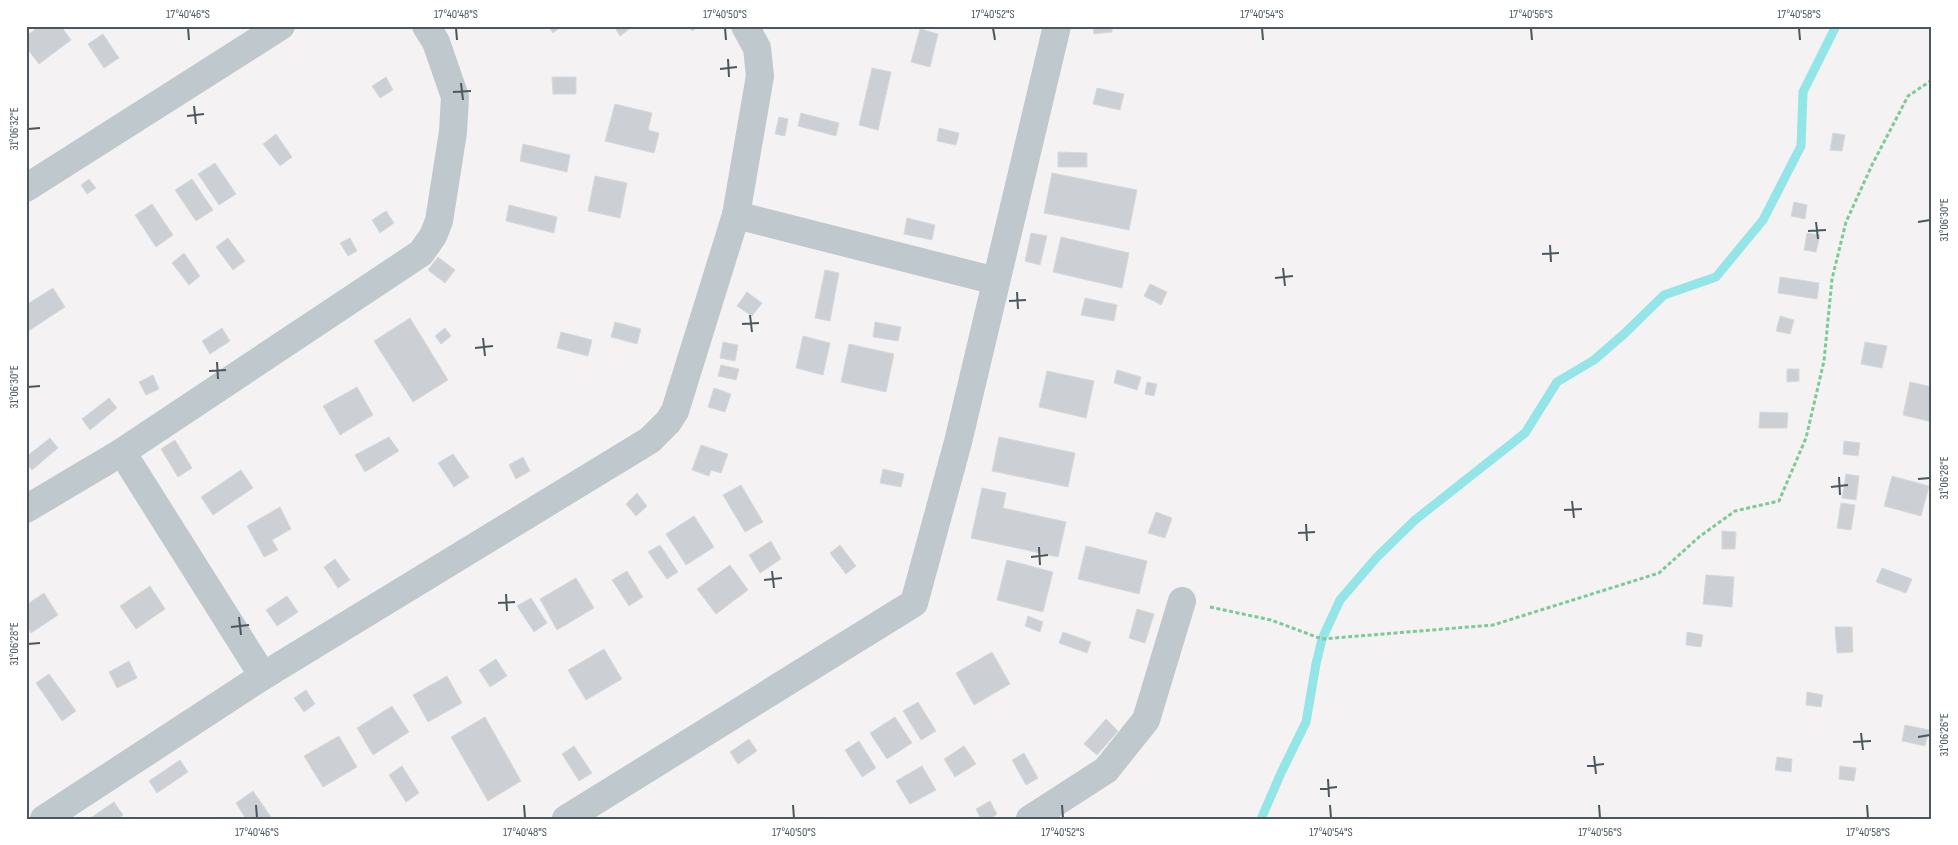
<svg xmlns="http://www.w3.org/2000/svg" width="1958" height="845" viewBox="0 0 1958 845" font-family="'Sofia Sans Condensed',sans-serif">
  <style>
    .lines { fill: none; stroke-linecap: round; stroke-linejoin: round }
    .stream { stroke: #94e5e8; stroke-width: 9 }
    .building { fill: #ccd0d4; stroke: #d6d9dd }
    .path { stroke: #7dca97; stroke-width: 3; stroke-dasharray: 4 2.5; stroke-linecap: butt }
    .street { stroke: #bec8cd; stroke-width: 28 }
    .ticks { fill: none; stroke: #4a585e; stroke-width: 2 }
    .neatline { fill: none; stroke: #4a585e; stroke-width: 2 }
    .ticks-label { font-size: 12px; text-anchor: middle; fill: #4a585e }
  </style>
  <rect width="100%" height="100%" fill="#f4f2f2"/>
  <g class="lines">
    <path class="stream" d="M1261 819 1281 773 1306 722 1316 664 1322 639 1340 600 1377 557 1415 520 1525 433 1557 382 1594 360 1624 334 1664 295 1716 277 1763 220 1801 146 1803 92 1836 26"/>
  </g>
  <g class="building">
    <path d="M40 26H61L71 40 39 64 26 47V36Z"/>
    <path d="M548 26H562L553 33Z"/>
    <path d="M614 26H633L620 36Z"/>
    <path d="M688 26H700L692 31Z"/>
    <path d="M1093 26H1112V32L1094 34Z"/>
    <path d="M920 29 938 34 930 67 911 62Z"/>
    <path d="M103 34 119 58 104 68 88 44Z"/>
    <path d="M872 68 891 72 878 130 859 125Z"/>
    <path d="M386 77 393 90 380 98 372 86Z"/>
    <path d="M552 77H576V94H553Z"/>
    <path d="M1097 88 1124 94 1120 110 1093 104Z"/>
    <path d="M615 104 652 113 648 130 659 133 654 153 605 141Z"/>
    <path d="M801 113 839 123 836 136 798 126Z"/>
    <path d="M779 117 788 119 785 136 775 134Z"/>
    <path d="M939 128 959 133 956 145 937 141Z"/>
    <path d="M1833 133 1845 135 1842 151 1830 150Z"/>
    <path d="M276 134 292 157 280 166 263 144Z"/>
    <path d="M523 144 570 155 567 172 520 161Z"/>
    <path d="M1058 152 1087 153V167H1058Z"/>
    <path d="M215 163 236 194 219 205 198 174Z"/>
    <path d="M1052 173 1137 190 1129 230 1044 213Z"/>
    <path d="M595 176 627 183 620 218 588 211Z"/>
    <path d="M89 179 96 188 87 194 81 185Z"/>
    <path d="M192 179 213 210 196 221 175 190Z"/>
    <path d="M1794 202 1807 205 1805 219 1791 216Z"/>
    <path d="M152 204 173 235 156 247 135 215Z"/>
    <path d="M509 205 557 217 554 233 506 221Z"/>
    <path d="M386 211 394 223 380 233 372 220Z"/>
    <path d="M907 218 935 225 932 240 904 234Z"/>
    <path d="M1031 233 1047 236 1040 265 1025 261Z"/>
    <path d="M1807 233 1820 235 1816 252 1804 250Z"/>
    <path d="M1061 237 1129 253 1122 288 1053 272Z"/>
    <path d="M228 238 245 261 233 270 216 247Z"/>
    <path d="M350 238 357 251 348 256 340 243Z"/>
    <path d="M184 253 200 276 189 285 172 263Z"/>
    <path d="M438 257 455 270 445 283 428 270Z"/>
    <path d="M825 270 839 273 830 321 815 318Z"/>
    <path d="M1780 277 1819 283 1817 299 1778 293Z"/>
    <path d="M1150 284 1167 292 1161 305 1144 296Z"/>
    <path d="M53 288 65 307 27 332 26 305Z"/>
    <path d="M747 292 762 303 752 316 737 306Z"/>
    <path d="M1085 298 1117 305 1114 321 1081 315Z"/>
    <path d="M1780 316 1794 320 1790 334 1776 331Z"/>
    <path d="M410 318 448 380 413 402 374 341Z"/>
    <path d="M615 322 641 329 637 344 611 337Z"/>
    <path d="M875 322 901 327 898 341 873 337Z"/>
    <path d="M222 328 230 341 210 354 202 341Z"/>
    <path d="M445 328 451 336 441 344 435 336Z"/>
    <path d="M561 332 592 340 588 356 557 348Z"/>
    <path d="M803 336 830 343 823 375 796 368Z"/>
    <path d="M723 342 738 345 735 361 720 358Z"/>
    <path d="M1865 342 1887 346 1882 368 1861 364Z"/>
    <path d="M849 344 894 354 886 392 841 382Z"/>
    <path d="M721 365 739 369 736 380 718 376Z"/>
    <path d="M1787 369H1799V381L1787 382Z"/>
    <path d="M1117 370 1141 377 1137 390 1114 383Z"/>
    <path d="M1047 371 1094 381 1086 418 1039 407Z"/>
    <path d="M153 375 159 389 146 395 139 382Z"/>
    <path d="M1147 382 1157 384 1154 396 1145 394Z"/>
    <path d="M1910 382 1932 387V422L1903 415Z"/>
    <path d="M357 387 373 415 340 435 323 406Z"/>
    <path d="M714 388 731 394 725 412 708 407Z"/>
    <path d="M109 398 117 408 90 430 82 419Z"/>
    <path d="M1760 412 1788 413 1787 428H1759Z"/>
    <path d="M389 437 399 451 365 472 355 455Z"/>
    <path d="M999 437 1075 453 1068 487 992 471Z"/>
    <path d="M50 438 58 448 32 470 26 463V457Z"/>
    <path d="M175 440 192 468 178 477 161 449Z"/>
    <path d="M1844 441 1860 443 1858 456 1843 454Z"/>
    <path d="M701 445 728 454 721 473 711 470 709 476 692 470Z"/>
    <path d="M453 454 469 477 454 487 438 463Z"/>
    <path d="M523 457 530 471 516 479 509 465Z"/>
    <path d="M883 469 904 474 901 487 880 483Z"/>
    <path d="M241 470 253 488 213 515 201 497Z"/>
    <path d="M1846 474 1859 476 1856 500 1842 498Z"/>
    <path d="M1892 476 1929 486 1921 516 1884 506Z"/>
    <path d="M741 485 763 522 745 532 723 495Z"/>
    <path d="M982 488 1006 493 1003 508 1066 522 1058 557 971 538Z"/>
    <path d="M637 493 647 506 636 516 626 504Z"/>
    <path d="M1841 503 1855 505 1851 530 1837 528Z"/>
    <path d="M280 507 291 529 272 540 278 550 264 557 247 526Z"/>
    <path d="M1156 512 1172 518 1165 538 1148 533Z"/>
    <path d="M694 516 714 547 686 565 666 534Z"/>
    <path d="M1722 531 1736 532 1735 549H1722Z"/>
    <path d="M771 541 781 559 760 573 749 555Z"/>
    <path d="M660 545 678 572 667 579 648 552Z"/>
    <path d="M840 545 856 566 846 574 830 553Z"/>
    <path d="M1086 546 1147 561 1139 594 1078 579Z"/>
    <path d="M335 559 350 580 338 588 324 567Z"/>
    <path d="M1007 560 1053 572 1043 612 997 600Z"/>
    <path d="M730 565 748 590 716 614 697 589Z"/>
    <path d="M1882 568 1912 579 1906 593 1876 582Z"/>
    <path d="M627 571 643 597 629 606 612 580Z"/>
    <path d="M1706 575 1734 577 1732 607 1703 604Z"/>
    <path d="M576 578 594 608 557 630 540 599Z"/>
    <path d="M150 586 165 609 136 629 120 606Z"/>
    <path d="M44 593 58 615 31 633 26 625V605Z"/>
    <path d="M287 596 298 612 277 626 266 610Z"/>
    <path d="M531 598 547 623 534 632 517 606Z"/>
    <path d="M1137 609 1154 614 1145 643 1129 638Z"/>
    <path d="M1028 616 1043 622 1040 632 1025 626Z"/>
    <path d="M1835 627H1852L1853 652 1837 653Z"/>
    <path d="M1063 632 1091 642 1087 653 1059 643Z"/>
    <path d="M1687 632 1703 635 1701 647 1686 645Z"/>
    <path d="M604 649 622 679 586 700 568 670Z"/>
    <path d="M992 652 1010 684 974 705 956 673Z"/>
    <path d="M496 659 507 676 490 687 479 670Z"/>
    <path d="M129 661 137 678 117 688 109 672Z"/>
    <path d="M49 674 76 711 62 721 36 683Z"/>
    <path d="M447 676 462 703 428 722 413 695Z"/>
    <path d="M306 690 315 704 304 712 294 698Z"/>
    <path d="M1807 692 1823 695 1821 707 1806 705Z"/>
    <path d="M918 702 936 731 921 740 903 711Z"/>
    <path d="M392 706 409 732 373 755 357 728Z"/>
    <path d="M485 717 521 781 488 801 451 737Z"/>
    <path d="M895 717 912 743 887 759 870 733Z"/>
    <path d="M1106 719 1118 731 1097 755 1084 744Z"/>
    <path d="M1905 725 1929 730 1925 746 1902 741Z"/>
    <path d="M339 736 357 767 323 787 304 756Z"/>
    <path d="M749 739 757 751 738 764 730 752Z"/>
    <path d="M859 741 876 768 862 777 845 750Z"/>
    <path d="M574 746 592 773 579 781 562 754Z"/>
    <path d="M964 746 976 764 955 777 944 759Z"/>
    <path d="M1024 753 1038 778 1026 785 1012 760Z"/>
    <path d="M1777 757 1792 759 1791 772 1775 770Z"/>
    <path d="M180 760 188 772 157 793 149 781Z"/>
    <path d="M402 766 419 793 406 802 389 775Z"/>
    <path d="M922 766 936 790 910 804 896 781Z"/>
    <path d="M1840 766 1856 768 1854 781 1839 779Z"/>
    <path d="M253 791 271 817 268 819H246L236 803Z"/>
    <path d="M990 801 997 814 990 819H981L976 809Z"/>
    <path d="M114 802 123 815 118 819H89Z"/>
  </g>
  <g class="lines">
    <path class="path" d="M1210 607 1271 620 1322 639 1493 625 1659 573 1699 537 1735 511 1779 501 1806 438 1824 361 1832 279 1846 222 1872 165 1908 96 1932 80"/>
    <g class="street">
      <path d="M26 188 281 26"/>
      <path d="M736 215 996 281"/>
      <path d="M122 452 263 676"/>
      <path d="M26 509 122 452 421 253 433 236 439 221 453 132 455 97 436 42 426 26"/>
      <path d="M44 819 263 676 650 440 668 422 675 411 736 215 760 76 757 48 745 26"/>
      <path d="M566 819 914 603 958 442 1057 26"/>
      <path d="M1030 819 1106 770 1146 720 1182 601"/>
    </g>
  </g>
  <path class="ticks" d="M188 28 189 40M456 28 457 40M725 28 726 40M993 28 995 40M1262 28 1263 40M1531 28 1532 40M1799 28 1800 40M728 59 729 77M720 69 737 67M461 83 463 100M453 92 471 91M194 106 196 124M187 116 204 114M28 129 40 128M1816 222 1818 239M1918 222 1930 220M1808 231 1826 230M1550 245 1551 262M1542 254 1559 253M1283 268 1285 286M1275 278 1293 276M1017 292 1018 309M1009 301 1026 300M750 315 752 332M742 324 759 323M483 338 485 356M475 348 493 346M217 362 218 379M209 371 226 370M28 387 40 386M1839 477 1840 495M1918 479 1930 478M1831 487 1848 485M1572 501 1574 518M1564 510 1582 509M1306 524 1307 541M1298 533 1315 532M1039 547 1040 565M1031 557 1048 555M772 571 774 588M764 580 782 578M506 594 507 611M498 603 515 602M239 617 241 635M231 627 249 625M28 644 40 643M1861 733 1863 750M1918 737 1930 735M1853 742 1871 741M1594 756 1596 774M1587 766 1604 764M1328 779 1329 797M1320 789 1337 787M256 805 257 818M524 805 525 818M793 805 794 818M1062 805 1063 818M1330 805 1331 818M1599 805 1600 818M1867 805 1868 818"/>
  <rect width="1958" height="845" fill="none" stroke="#ffffff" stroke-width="55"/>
  <rect x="28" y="28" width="1902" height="790" class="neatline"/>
  <g class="ticks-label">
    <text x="188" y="18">17°40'46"S</text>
    <text x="456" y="18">17°40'48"S</text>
    <text x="725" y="18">17°40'50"S</text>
    <text x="993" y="18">17°40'52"S</text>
    <text x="1262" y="18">17°40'54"S</text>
    <text x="1531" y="18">17°40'56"S</text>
    <text x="1799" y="18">17°40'58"S</text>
    <text transform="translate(14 129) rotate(-90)" y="4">31°06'32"E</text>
    <text transform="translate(1944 220) rotate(-90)" y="4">31°06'30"E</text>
    <text transform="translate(14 387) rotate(-90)" y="4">31°06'30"E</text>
    <text transform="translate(1944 478) rotate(-90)" y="4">31°06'28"E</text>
    <text transform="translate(14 644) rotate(-90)" y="4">31°06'28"E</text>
    <text transform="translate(1944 735) rotate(-90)" y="4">31°06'26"E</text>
    <text x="257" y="836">17°40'46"S</text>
    <text x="525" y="836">17°40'48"S</text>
    <text x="794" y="836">17°40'50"S</text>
    <text x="1063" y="836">17°40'52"S</text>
    <text x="1331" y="836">17°40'54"S</text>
    <text x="1600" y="836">17°40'56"S</text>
    <text x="1868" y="836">17°40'58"S</text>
  </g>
</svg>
